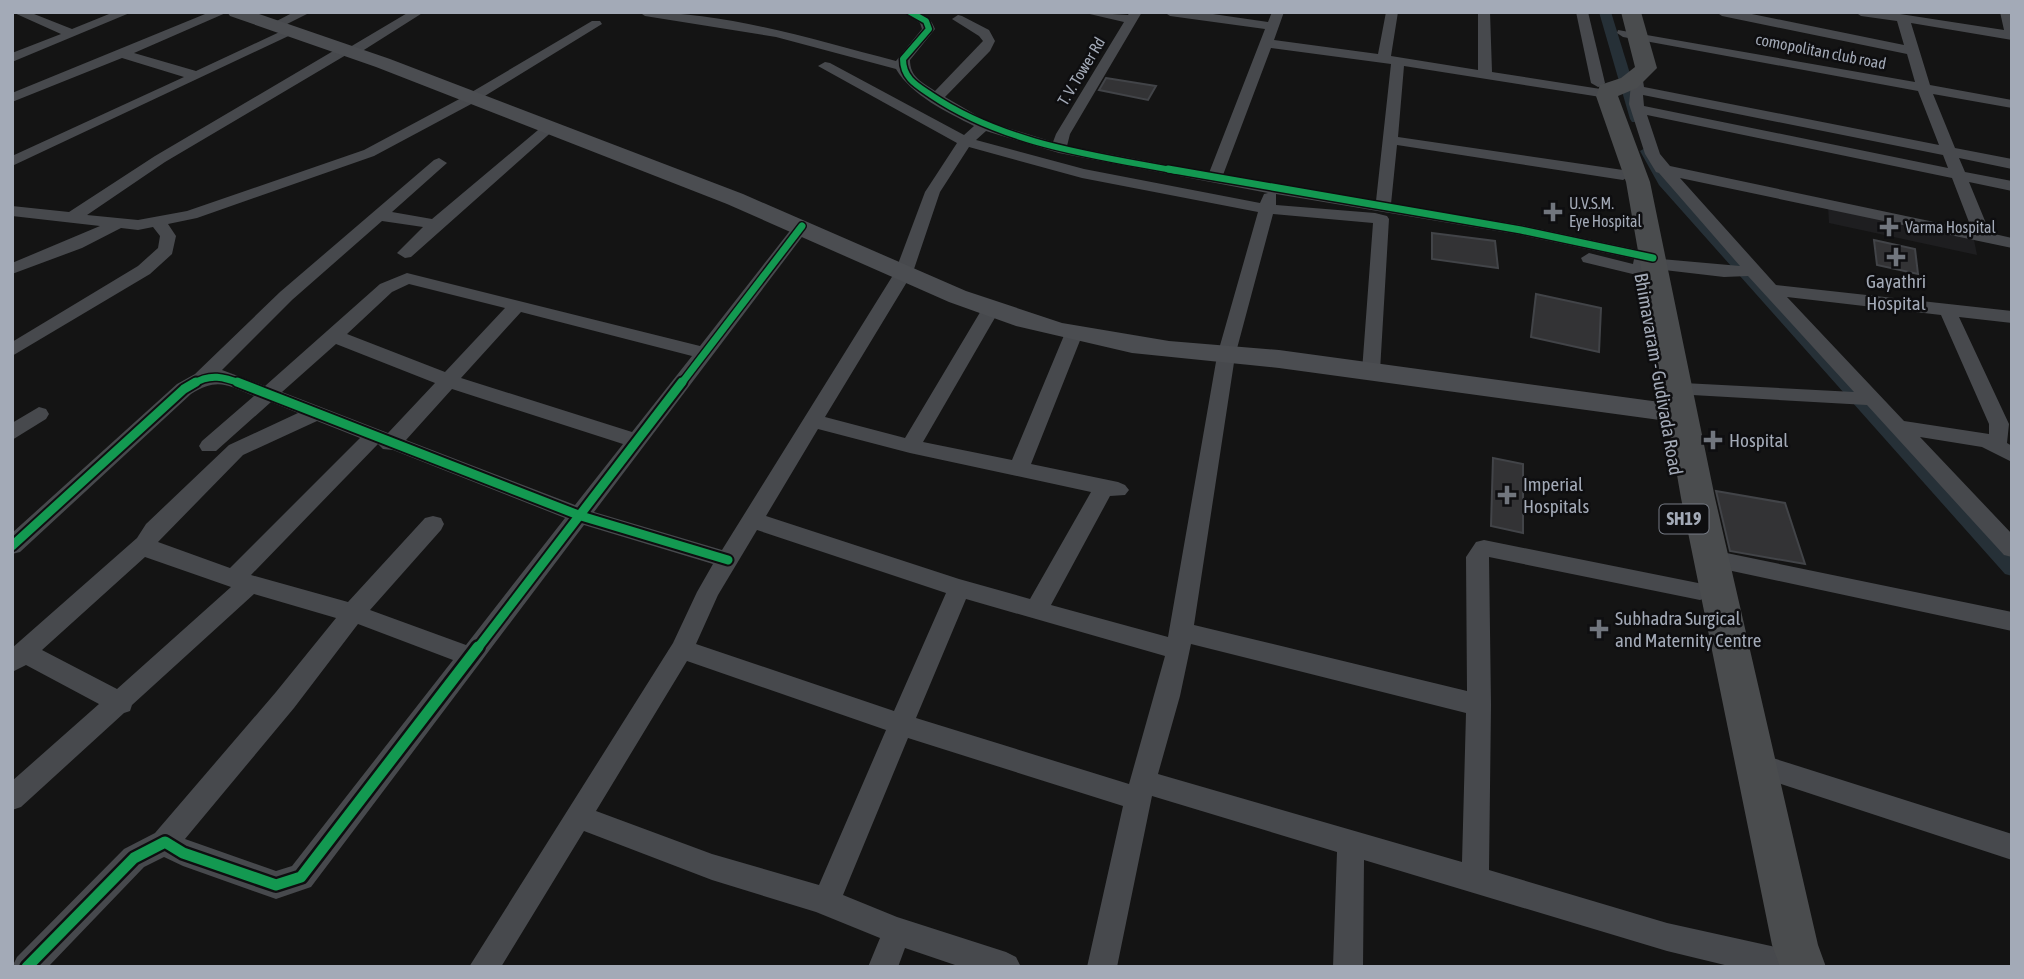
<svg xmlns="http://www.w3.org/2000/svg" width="2024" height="979" viewBox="0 0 2024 979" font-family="'Asap Condensed',sans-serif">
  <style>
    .built { fill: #1e1e20 }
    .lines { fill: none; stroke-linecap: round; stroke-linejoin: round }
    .canal { fill: #263037; fill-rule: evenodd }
    .building { fill: #333335; stroke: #424448; stroke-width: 2 }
    .minor { fill: #47494d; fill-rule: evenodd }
    .secondary { fill: #4b4d51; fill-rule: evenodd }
    .primary { fill: #4a4c4e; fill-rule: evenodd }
    .cycleway-far3-casing { stroke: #0e0e10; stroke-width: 9 }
    .cycleway-far2-casing { stroke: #0e0e10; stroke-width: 10 }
    .cycleway-far1-casing { stroke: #0e0e10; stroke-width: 13 }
    .cycleway-casing { stroke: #0e0e10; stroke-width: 16 }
    .cycleway-far3 { stroke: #139951; stroke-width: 6 }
    .cycleway-far2 { stroke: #139951; stroke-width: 7 }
    .cycleway-far1 { stroke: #139951; stroke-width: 9 }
    .cycleway { stroke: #139951; stroke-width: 11 }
    .poi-dot { fill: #71767e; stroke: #0e0e10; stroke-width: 2.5 }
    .labels { text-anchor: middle; stroke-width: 5; stroke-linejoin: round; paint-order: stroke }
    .far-street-label { font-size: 16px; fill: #a3aab7; stroke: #0e0e10 }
    .far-poi-label { font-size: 16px; fill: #a3aab7; stroke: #0e0e10; text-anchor: start }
    .shield { fill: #0e0e10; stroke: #767b85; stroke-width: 2 }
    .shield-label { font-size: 18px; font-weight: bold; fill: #a3aab7 }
    .poi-label { font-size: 19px; fill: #a3aab7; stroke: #0e0e10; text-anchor: start }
    .street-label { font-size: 19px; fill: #a3aab7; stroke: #0e0e10 }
  </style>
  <rect width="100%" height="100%" fill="#141414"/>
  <path class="built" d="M1828 205 1973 235 1977 255 1829 223Z"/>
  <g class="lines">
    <g class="canal">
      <path d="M1599 12H1611L1644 119 1642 122H1632L1630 119Z"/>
      <path d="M1647 147 1652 148 1670 180 2012 554V576L2005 574 1659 185 1640 151Z"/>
    </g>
  </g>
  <g class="building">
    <path d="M1106 78 1156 86 1148 100 1099 90Z"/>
    <path d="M1432 233 1495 241 1498 268 1432 259Z"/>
    <path d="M1874 240 1915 249 1918 274 1877 265Z"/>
    <path d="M1536 294 1601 308 1599 352 1531 337Z"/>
    <path d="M1493 458 1523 464V533L1491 526Z"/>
    <path d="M1716 491 1785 503 1805 564 1730 551Z"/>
  </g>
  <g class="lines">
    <g class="minor">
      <path d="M12 12H29L72 29 114 12H132L12 62V53L61 34Z"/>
      <path d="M210 12H228L134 53 196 71 286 29 291 28 297 32 12 166V156L184 77 122 58 12 102V93Z"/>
      <path d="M294 12H311L277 29H269L267 26Z"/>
      <path d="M409 12H424L356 55H346L165 162 87 215 138 220 187 211 364 150 465 96 592 21H600L602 24 475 102 374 156 197 218 168 224 176 236 172 254 150 274 12 356V342L138 266 158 248 160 236 153 227 138 230 121 228 82 248 12 274V263L100 226 12 216V206L69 212 155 156 340 47H350Z"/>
      <path d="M639 12C727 12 812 39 896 61L922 29 920 23 904 12C919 12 929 13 935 29L910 60C910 77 922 82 935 91L983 41 979 36 952 19 958 15 962 16 989 30 995 41 990 51 945 97 988 122 1053 142 1056 134 1124 22 1081 12 1128 15 1130 12H1142L1070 134 1067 146 1209 173 1265 29 1170 16 1164 12H1199L1268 22 1272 12H1284L1274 40 1378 54 1386 12H1398L1391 56 1478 70V12H1490L1492 72 1607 90 1614 94 1607 98 1404 66 1398 137 1623 170 1631 175 1623 180 1397 145 1391 204 1521 225 1653 253 1659 254 1661 259 1740 266 1659 173 1656 172 1645 154 1629 104 1632 74H1642L1644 87 1939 145 1918 91 1623 37 1617 33 1618 30 1915 82 1907 54 1722 16 1716 12H1742L1904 45 1897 21 1861 16 1855 12H1887L2004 30 2000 12H2012V40L1911 23 1930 85 2012 100V108L1933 94 1955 148 2012 159V169L1959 158 1965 172 2012 181V191L1969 182 1990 233 2012 238V248L1680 178 1776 285 2012 311V323L1959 317 2009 424 2007 443 2012 446V462L1982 447 1920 437 2012 534V557L2004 555 1867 405 1657 393 1654 388 1657 383 1664 382 1854 392 1748 276 1724 277 1647 268 1650 271 1647 275 1641 276 1583 262 1581 258 1589 253 1633 264 1634 259 1521 235 1276 194V205L1375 213 1387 216 1389 219 1380 371 1378 375H1364L1362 371 1373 223 1273 214 1235 356 1194 625 1467 691 1466 557 1476 542 1484 540 1708 585 1711 591 1708 597 1700 600 1489 557 1491 705 1489 870 1667 923 1798 952 1808 957 1813 967H1733L1667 951 1364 860 1363 967H1333L1337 852 1152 796 1117 967H1087L1123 806 908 738 843 895 897 917 1006 952 1016 957 1021 967H961L905 948 898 967H868L880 938 816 912 712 880 584 831 501 967H469L673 643 697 592 713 564 584 525 311 887 276 899 183 866 164 857 144 867 48 967H12L17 957 124 849 155 833 276 692 336 618 254 594 132 705 130 711 124 713 21 807 12 810V781L99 704 26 665 12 672V648L137 538 146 524 229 445 298 413 271 402 216 451H202L199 446 202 441 254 396C227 385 218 377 191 394L20 552 12 554V533L177 384 195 374 280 292 434 160 439 158 447 163 392 212 432 219 544 125H554L556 128 411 257 405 258 397 253 423 227 382 221 292 300 222 370 265 386 380 284 407 273 700 346 796 223H808L810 226 808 229 594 512 722 550 895 272 925 192 957 143 818 66 825 62 830 63 964 135 974 126C947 112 912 96 896 69L776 37 645 16ZM1271 48 1391 64 1376 201 1223 175ZM1643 95 1943 155 1948 168 1644 106ZM1647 115 1952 178 1972 230 1670 166 1660 154ZM986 131 1059 153 1268 193 1264 194 1260 203 1084 169 976 140ZM969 147 1082 178 1258 212 1217 356 1168 637 1051 605 1110 496 1125 495 1129 490 1125 485 1118 482 1031 464 1083 333 1080 329 1074 327 1065 333 1012 460 923 442 1000 309 991 303 982 309 905 438 825 417 913 272 940 192ZM409 284 505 308 445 372 347 334 392 292ZM1787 297 1941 315 1989 424V434L1904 421ZM521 312 692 356 632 432 461 378ZM336 344 435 383 388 433 282 392ZM452 389 623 444 575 505 406 440ZM317 421 360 438 230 568 158 542 243 455ZM818 429 910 453 1091 492 1030 599 959 579 766 516ZM378 444 383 449 393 450 565 518 466 645 370 610 441 530 444 524 441 518 433 516 425 518 348 602 251 575ZM757 530 946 593 894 711 696 644 718 595ZM145 557 231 587 117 689 42 650ZM966 599 1165 656 1129 784 916 718ZM358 624 453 660 292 866 276 871 185 839 294 708ZM1191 644 1466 713 1462 862 1158 774 1180 696ZM687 661 886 730 819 885 712 854 596 811Z"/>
      <path d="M1576 12H1588L1605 83 1603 86 1598 87 1591 83Z"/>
      <path d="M39 407 46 409 49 414 46 419 12 440V423Z"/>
      <path d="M1712 550 2012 612V631L1704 565 1701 559 1704 553Z"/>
      <path d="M1757 753 2012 834V860L1748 773 1744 765 1748 757Z"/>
    </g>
    <path class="secondary" d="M227 12H253L390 59 743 194 966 291 1062 323 1169 341 1279 350 1667 403 1677 405 1681 412 1677 419 1667 421 1279 368 1132 353 1016 326 949 302 727 204 376 67 230 16Z"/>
    <path class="primary" d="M1621 12H1641L1657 68 1637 88 1618 96 1650 182 1715 498 1818 945 1826 967H1780L1772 945 1681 498 1626 182 1596 96 1600 85 1621 78 1635 67Z"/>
    <defs>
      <path id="cycleway-far3" d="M910 12 926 21 929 29 903 59C903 78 916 85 931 95 1004 144 1092 155 1177 171"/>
      <g id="cycleway-far2">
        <path d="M1168 169 1521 230 1653 258"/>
        <path d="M193 384C210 373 224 377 242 384"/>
        <path d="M681 384 802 226"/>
      </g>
      <g id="cycleway-far1">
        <path d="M237 382 581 516 728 560"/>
        <path d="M12 546 184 389 196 382"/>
        <path d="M477 649 682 382"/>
      </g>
      <path id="cycleway" d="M27 967 134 858 165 842 183 853 276 885 301 877 478 647"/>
    </defs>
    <use href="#cycleway-far3" class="cycleway-far3-casing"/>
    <use href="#cycleway-far2" class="cycleway-far2-casing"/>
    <use href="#cycleway-far1" class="cycleway-far1-casing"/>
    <use href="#cycleway" class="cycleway-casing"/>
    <use href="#cycleway-far3" class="cycleway-far3"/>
    <use href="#cycleway-far2" class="cycleway-far2"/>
    <use href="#cycleway-far1" class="cycleway-far1"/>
    <use href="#cycleway" class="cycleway"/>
  </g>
  <g class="poi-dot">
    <path d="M1549.5 201.5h7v7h7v7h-7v7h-7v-7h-7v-7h7z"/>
    <path d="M1885.5 216.5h7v7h7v7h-7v7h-7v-7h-7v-7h7z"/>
    <path d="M1892.5 246.5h7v7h7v7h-7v7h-7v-7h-7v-7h7z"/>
    <path d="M1709.5 429.5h7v7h7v7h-7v7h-7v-7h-7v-7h7z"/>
    <path d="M1503.5 484.5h7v7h7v7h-7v7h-7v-7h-7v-7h7z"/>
    <path d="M1595.5 618.5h7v7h7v7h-7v7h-7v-7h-7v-7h7z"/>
  </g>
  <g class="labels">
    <g class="far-street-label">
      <text transform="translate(1821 51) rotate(11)" y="6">comopolitan club road</text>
      <text transform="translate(1081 71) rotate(-59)" y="6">T. V. Tower Rd</text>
    </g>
    <g class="far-poi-label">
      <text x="1569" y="209">U.V.S.M.<tspan x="1569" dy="18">Eye Hospital</tspan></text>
      <text x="1905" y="233">Varma Hospital</text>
    </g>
    <rect class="shield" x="1659.5" y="504.5" width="49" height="29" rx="5"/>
    <g class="shield-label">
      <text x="1684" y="525">SH19</text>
    </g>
    <g class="poi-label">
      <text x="1896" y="288" text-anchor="middle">Gayathri<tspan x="1896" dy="22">Hospital</tspan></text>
      <text x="1729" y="447">Hospital</text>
      <text x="1523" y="491">Imperial<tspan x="1523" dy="22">Hospitals</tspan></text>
      <text x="1615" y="625">Subhadra Surgical<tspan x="1615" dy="22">and Maternity Centre</tspan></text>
    </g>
    <g class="street-label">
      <text transform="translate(1659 374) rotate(80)" y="7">Bhimavaram - Gudivada Road</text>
    </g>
  </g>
  <rect width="2024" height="979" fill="none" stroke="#a3aab7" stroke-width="28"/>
</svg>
